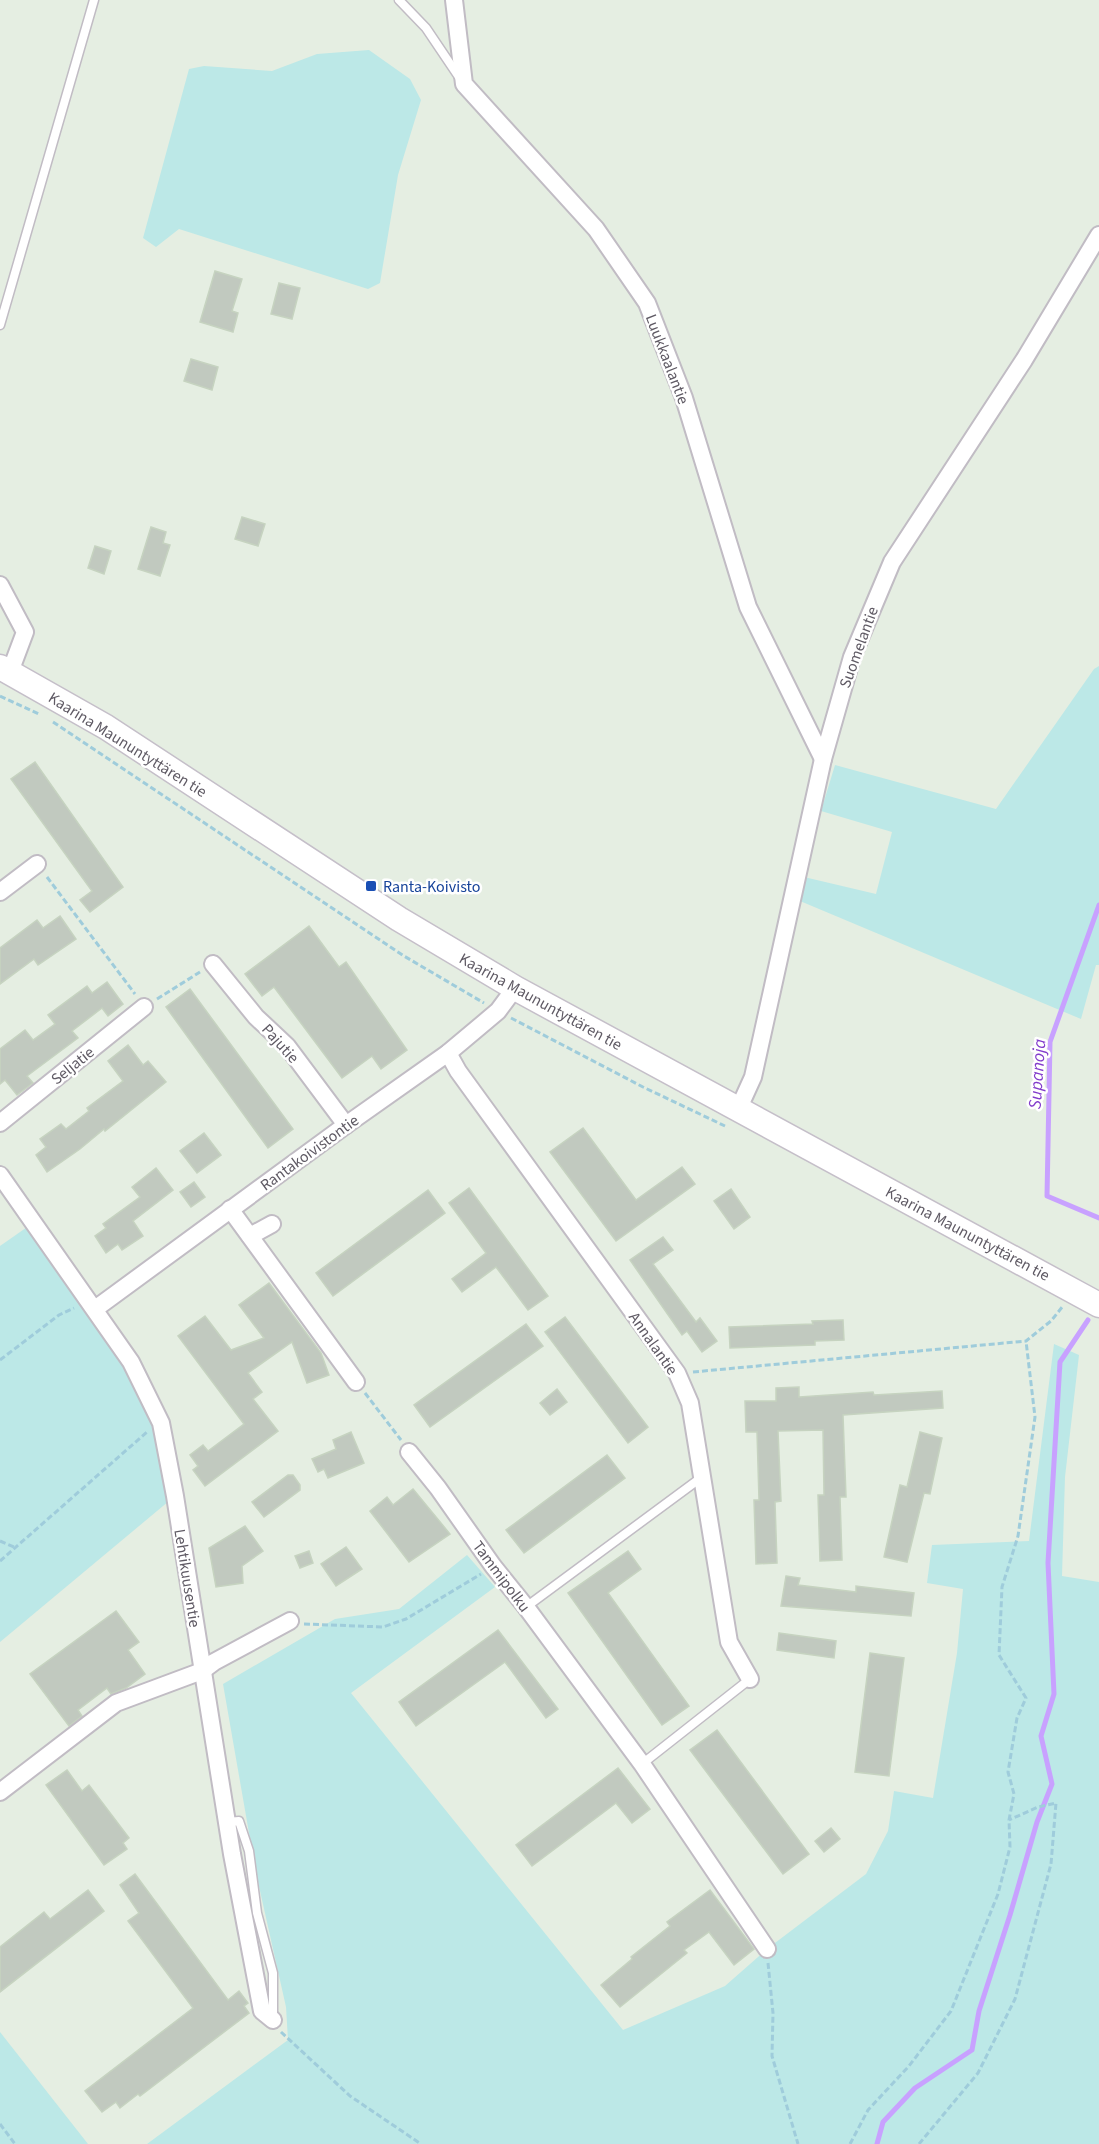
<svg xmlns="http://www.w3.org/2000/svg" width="1099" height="2144" viewBox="0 0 1099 2144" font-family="'Source Sans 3',sans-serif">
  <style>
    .green { fill: #bce8e7 }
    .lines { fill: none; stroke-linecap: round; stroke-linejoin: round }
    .stream { stroke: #c8a1ff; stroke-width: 5 }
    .building { fill: #c1c9bf; stroke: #c6d3c0; stroke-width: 1.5 }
    .service-casing { stroke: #c1bcc4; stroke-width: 11 }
    .minor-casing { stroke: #c1bcc4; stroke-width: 20 }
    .secondary-casing { stroke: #c5bfc9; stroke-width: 27 }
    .path { stroke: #9fccdb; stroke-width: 3; stroke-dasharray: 6 3; stroke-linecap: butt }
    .service { stroke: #fff; stroke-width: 8 }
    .minor { stroke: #fff; stroke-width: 16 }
    .secondary { stroke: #fff; stroke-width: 24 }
    .transit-dot { fill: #1a4fb4; stroke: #fff; stroke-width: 2 }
    .labels { text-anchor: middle; stroke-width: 5; stroke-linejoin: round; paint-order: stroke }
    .street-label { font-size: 16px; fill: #5f5a64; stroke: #fff }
    .transit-label { font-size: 16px; fill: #164399; stroke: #fff; text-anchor: start }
    .water-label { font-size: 18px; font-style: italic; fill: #823ccb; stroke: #fff }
  </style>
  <rect width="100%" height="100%" fill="#e5eee2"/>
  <g class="green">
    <path d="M369 50 410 79 421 100 398 175 380 283 368 289 179 229 156 247 143 238 189 69 204 66 272 71 317 54Z"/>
    <path d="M1099 666V965H1096L1081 1019 800 901 804 877 876 894 892 832 821 811 835 765 996 809 1094 669Z"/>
    <path d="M33 1223 152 1401 175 1496 0 1642V1246Z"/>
    <path d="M1054 1344 1079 1355 1065 1477 1062 1576 1099 1582V2144H147L288 2040 286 2007 256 1873 223 1684 335 1619 399 1609 467 1555 495 1587 351 1693 623 2030 725 1986 767 1949 866 1874 888 1831 894 1791 933 1798 957 1653 963 1589 927 1583 932 1545 1029 1541Z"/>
    <path d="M0 2032 88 2144H0Z"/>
  </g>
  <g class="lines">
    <g class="stream">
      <path d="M1099 905 1050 1042 1047 1196 1099 1218"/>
      <path d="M877 2144 883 2122 915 2088 972 2050 979 2011 1010 1915 1037 1822 1052 1784 1041 1736 1054 1694 1048 1563 1060 1362 1088 1320"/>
    </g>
  </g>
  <g class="building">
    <path d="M215 271 242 279 232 311 238 313 233 332 200 322Z"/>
    <path d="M279 283 300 288 292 319 271 314Z"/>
    <path d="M191 359 218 367 212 390 184 381Z"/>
    <path d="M242 517 265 524 258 546 235 539Z"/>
    <path d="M151 527 166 532 163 543 170 545 160 576 138 569Z"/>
    <path d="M95 546 111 551 104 574 88 568Z"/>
    <path d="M35 762 123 887 90 912 80 900 92 891 11 779Z"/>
    <path d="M60 916 76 939 38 965 34 959 0 984V948L37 920 43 928Z"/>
    <path d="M309 926 339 967 346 962 407 1050 381 1069 372 1056 342 1078 274 987 262 996 245 974Z"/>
    <path d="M107 982 123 1004 108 1016 102 1008 72 1031 78 1038 27 1076 33 1083 17 1095 5 1080 0 1084V1049L25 1030 33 1040 55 1024 48 1015 87 986 92 993Z"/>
    <path d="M190 989 293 1129 268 1148 166 1007Z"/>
    <path d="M128 1045 143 1065 148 1061 166 1082 105 1131 104 1129 80 1149 47 1172 36 1155 46 1147 40 1139 61 1124 66 1129 89 1111 87 1108 123 1081 108 1061Z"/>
    <path d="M583 1128 636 1200 682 1167 695 1184 616 1241 550 1152Z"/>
    <path d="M204 1133 221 1155 197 1173 180 1151Z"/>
    <path d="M156 1168 173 1190 133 1221 143 1236 122 1250 118 1244 106 1253 95 1236 106 1228 103 1224 140 1197 132 1187Z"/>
    <path d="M194 1182 205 1197 191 1207 180 1192Z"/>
    <path d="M469 1188 548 1296 528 1310 496 1267 462 1292 452 1279 486 1253 449 1203Z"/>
    <path d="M731 1189 750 1217 734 1229 714 1201Z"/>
    <path d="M428 1190 445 1213 333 1296 316 1273Z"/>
    <path d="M663 1237 673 1250 653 1264 696 1322 700 1318 717 1341 702 1352 687 1331 682 1335 630 1260Z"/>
    <path d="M269 1283 321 1353 329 1375 307 1383 292 1342 248 1373 262 1392 253 1399 278 1431 205 1486 193 1470 198 1466 190 1455 203 1445 208 1451 244 1424 178 1336 205 1316 231 1350 264 1338 239 1305Z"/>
    <path d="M565 1317 648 1427 628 1443 545 1332Z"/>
    <path d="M843 1320 844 1340 815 1341V1345L730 1348 729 1327 813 1324 812 1321Z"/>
    <path d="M526 1324 543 1346 430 1427 414 1405Z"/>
    <path d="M799 1387V1397L873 1392 874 1395 942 1391 943 1408 843 1415 846 1497H840L842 1560 820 1561 818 1495H824L823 1430 778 1431 781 1501 775 1502 777 1563 756 1564 754 1500H759L757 1432H746L745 1401H776V1388Z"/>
    <path d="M557 1389 567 1402 550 1415 540 1403Z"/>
    <path d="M351 1432 364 1463 328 1478 324 1469 318 1472 312 1459 336 1449 333 1440Z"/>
    <path d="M920 1432 942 1438 930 1494 924 1493 907 1562 884 1557 900 1485 907 1487Z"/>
    <path d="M607 1455 625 1478 524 1553 506 1530Z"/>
    <path d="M288 1475H293L300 1485V1490L264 1517 252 1502Z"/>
    <path d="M413 1489 450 1534 409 1562 370 1511 387 1497 393 1505Z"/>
    <path d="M245 1526 263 1551 242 1566 243 1583 216 1587 209 1548Z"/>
    <path d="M346 1547 362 1569 336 1586 321 1564Z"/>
    <path d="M309 1551 313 1563 300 1568 295 1556Z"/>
    <path d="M628 1551 641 1569 608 1593 689 1706 662 1725 568 1593Z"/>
    <path d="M786 1576 800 1578 798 1585 856 1592V1586L914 1593 911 1616 781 1606Z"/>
    <path d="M116 1611 139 1642 128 1650 145 1674 126 1688 111 1694 107 1688 78 1710 82 1716 69 1726 30 1674Z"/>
    <path d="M498 1630 558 1709 546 1718 505 1662 416 1726 399 1702Z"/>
    <path d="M779 1633 836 1641 834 1658 777 1650Z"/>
    <path d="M870 1653 904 1658 889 1776 855 1772Z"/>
    <path d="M717 1730 809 1854 783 1874 690 1750Z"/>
    <path d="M618 1768 650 1809 632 1823 616 1803 532 1866 516 1845Z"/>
    <path d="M67 1770 82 1791 89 1785 129 1838 123 1843 127 1849 104 1865 46 1785Z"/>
    <path d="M831 1828 840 1839 824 1852 815 1841Z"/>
    <path d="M135 1874 228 2000 239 1991 248 2003 244 2006 249 2013 140 2096 138 2094 120 2108 116 2102 102 2112 85 2091 193 2008 128 1921 139 1913 120 1885Z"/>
    <path d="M88 1890 104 1911 0 1992V1947L44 1912 50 1919Z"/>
    <path d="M710 1890 754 1949 734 1965 709 1932 684 1950 687 1953 620 2007 601 1985 632 1959 631 1957 670 1926 667 1922Z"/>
  </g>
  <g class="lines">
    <defs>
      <g id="service">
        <path d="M399 0 426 28 459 77"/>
        <path d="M0 325 94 0"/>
        <path d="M526 1607 702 1477"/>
        <path d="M642 1764 750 1679"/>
        <path d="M227 1822 239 1821 249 1851 257 1913 273 1973V2020"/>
      </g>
      <g id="minor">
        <path d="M454 0 464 84 596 229 647 303 684 398 748 607 823 759"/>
        <path d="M0 585 25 632 10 672"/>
        <path d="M0 892 37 864"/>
        <path d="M213 964 256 1017 287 1046 346 1125"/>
        <path d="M448 1053 458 1071 677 1373 690 1403 729 1642 750 1679"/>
        <path d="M738 1110 753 1077 823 759 852 657 892 562 1024 360 1099 235"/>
        <path d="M0 1123 144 1007"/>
        <path d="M0 1175 131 1362 161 1423 175 1496 232 1854 262 2011 273 2020"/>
        <path d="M230 1209 356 1382"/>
        <path d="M250 1236 272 1224"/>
        <path d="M95 1309 346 1125 448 1053 498 1011 515 988"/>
        <path d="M409 1452 438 1488 493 1566 526 1607 642 1764 767 1949"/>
        <path d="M0 1792 116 1703 202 1671 214 1662 290 1621"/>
      </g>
      <path id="secondary" d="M0 667 106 727 399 919 515 988 1099 1305"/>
    </defs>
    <use href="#service" class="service-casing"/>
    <use href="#minor" class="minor-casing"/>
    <use href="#secondary" class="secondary-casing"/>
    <g class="path">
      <path d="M0 696 39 714"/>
      <path d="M53 722 404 956 484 1003"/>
      <path d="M47 877 135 994"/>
      <path d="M157 999 200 972"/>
      <path d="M511 1018 643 1087 725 1126"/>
      <path d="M0 1360 59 1315 74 1308"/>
      <path d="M693 1372 1026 1341 1051 1321 1063 1306"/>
      <path d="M365 1393 401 1440"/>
      <path d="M0 1541 14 1547"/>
      <path d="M0 1561 147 1432"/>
      <path d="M304 1624 383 1627 406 1619 481 1574"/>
      <path d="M768 1963 773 2013 772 2056 798 2144"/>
      <path d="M281 2032 350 2096 421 2144"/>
      <path d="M0 2124 15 2144"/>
      <path d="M850 2144 868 2110 909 2066 951 2011 998 1894 1010 1847 1009 1820 1014 1794 1008 1772 1017 1718 1026 1698 999 1655 1002 1587 1018 1536 1035 1417 1026 1341"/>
      <path d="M919 2144 978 2073 1015 1999 1051 1864 1056 1803 1038 1807 1009 1820"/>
    </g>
    <use href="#service" class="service"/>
    <use href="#minor" class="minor"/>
    <use href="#secondary" class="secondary"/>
  </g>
  <rect class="transit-dot" x="365" y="880" width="12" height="12" rx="3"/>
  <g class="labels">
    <g class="street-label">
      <text transform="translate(668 359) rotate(69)" y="6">Luukkaalantie</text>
      <text transform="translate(858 647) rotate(-70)" y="6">Suomelantie</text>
      <text transform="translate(128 744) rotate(32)" y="6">Kaarina Maununtyttären tie</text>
      <text transform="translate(541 1001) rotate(29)" y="6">Kaarina Maununtyttären tie</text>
      <text transform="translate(281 1043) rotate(48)" y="6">Pajutie</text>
      <text transform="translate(72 1065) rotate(-39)" y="6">Seljatie</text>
      <text transform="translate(309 1152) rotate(-36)" y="6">Rantakoivistontie</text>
      <text transform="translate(968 1233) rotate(28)" y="6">Kaarina Maununtyttären tie</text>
      <text transform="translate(654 1343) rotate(55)" y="6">Annalantie</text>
      <text transform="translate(502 1576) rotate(53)" y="6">Tammipolku</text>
      <text transform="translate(188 1578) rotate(81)" y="6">Lehtikuusentie</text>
    </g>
    <g class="transit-label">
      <text x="383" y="892">Ranta-Koivisto</text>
    </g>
    <g class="water-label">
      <text transform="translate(1037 1074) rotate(-86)" y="6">Supanoja</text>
    </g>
  </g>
</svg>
